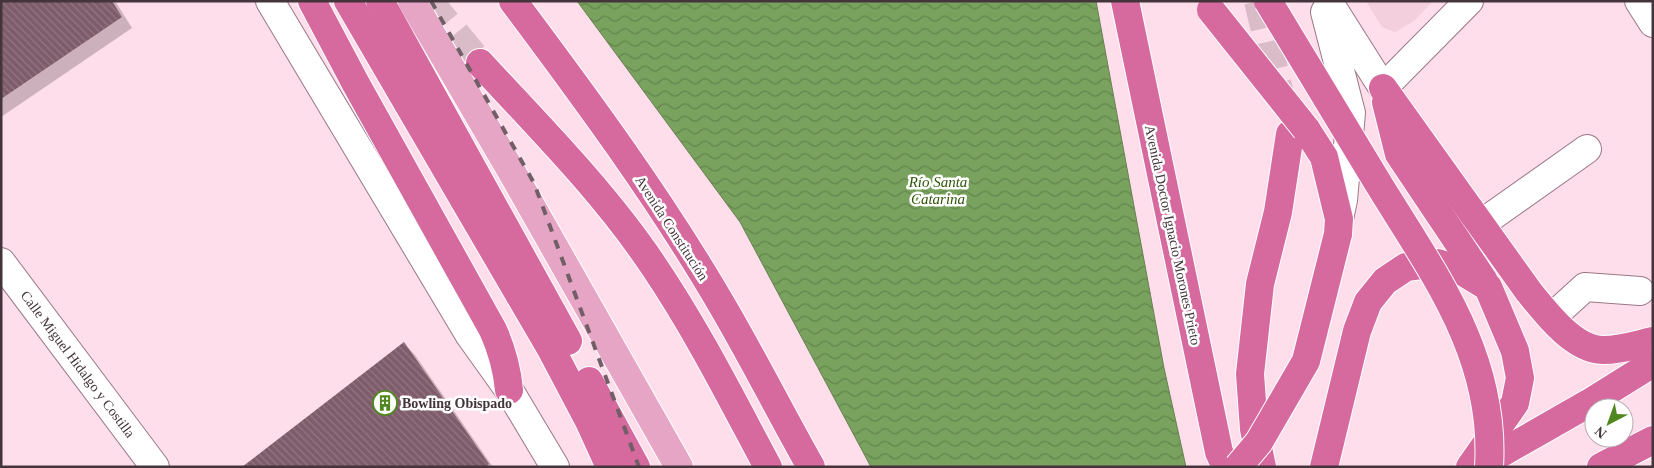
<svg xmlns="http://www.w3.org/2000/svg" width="1654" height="468" viewBox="0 0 1654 468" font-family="'Times New Roman',serif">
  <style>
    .built { fill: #f3cedc }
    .water { fill: url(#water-waves); stroke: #688153 }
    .shadow { fill: #0003 }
    .building { fill: url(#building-back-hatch) }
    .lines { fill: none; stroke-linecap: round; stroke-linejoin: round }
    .highway-tunnel { stroke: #dabcc8; stroke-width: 28; stroke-dasharray: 28 14; stroke-linecap: butt }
    .minor-casing { stroke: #9b7786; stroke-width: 30 }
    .major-casing { stroke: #fff; stroke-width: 30 }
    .highway-casing { stroke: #fff; stroke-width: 30 }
    .minor { stroke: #fff; stroke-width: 28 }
    .major { stroke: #e6a5c5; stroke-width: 28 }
    .highway { stroke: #d6699e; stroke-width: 28 }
    .rail { stroke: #725e66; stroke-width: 4; stroke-dasharray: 9 9; stroke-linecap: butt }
    .highway-bridge-casing { stroke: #fff; stroke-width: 30; stroke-linecap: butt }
    .highway-bridge { stroke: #d6699e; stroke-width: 28 }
    .labels { text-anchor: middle; stroke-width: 5; stroke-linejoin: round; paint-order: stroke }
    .street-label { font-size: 14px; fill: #44343b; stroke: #fff }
    .poi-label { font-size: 14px; font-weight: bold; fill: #44343b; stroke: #fff; text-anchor: start }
    .water-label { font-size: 15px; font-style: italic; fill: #2f560b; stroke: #fff }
  </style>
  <defs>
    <pattern id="water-waves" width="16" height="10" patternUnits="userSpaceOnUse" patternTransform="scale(1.25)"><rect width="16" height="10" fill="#78a25d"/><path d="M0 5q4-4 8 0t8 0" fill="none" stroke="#64854e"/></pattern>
    <pattern id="building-back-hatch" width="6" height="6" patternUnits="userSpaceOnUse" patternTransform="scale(1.25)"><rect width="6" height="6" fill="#7f5c6b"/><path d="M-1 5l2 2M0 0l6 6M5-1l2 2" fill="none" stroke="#917681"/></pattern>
  </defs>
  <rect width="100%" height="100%" fill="#ffdeeb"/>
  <path class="built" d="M1366 1H1433L1415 20 1395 32 1382 27Z"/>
  <path class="water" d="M577 1H1096L1164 368 1186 467H871L740 222Z"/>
  <g class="shadow">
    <path d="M1 1H115L132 28 1 117Z"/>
    <path d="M404 343 415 355 493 467H244Z"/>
  </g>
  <g class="building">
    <path d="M1 1H112L122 17 1 99Z"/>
    <path d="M404 342 489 464 486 467H242Z"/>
  </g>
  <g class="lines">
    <g class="highway-tunnel">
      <path d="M429 1 480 63"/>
      <path d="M1258 1 1282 103"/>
    </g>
    <defs>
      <g id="minor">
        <path d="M270 1 469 334 509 390 555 467"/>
        <path d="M1328 1 1383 88 1469 1"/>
        <path d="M1639 1 1653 23"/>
        <path d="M1325 12 1351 113 1343 200 1339 219"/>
        <path d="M1481 224 1587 149"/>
        <path d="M1 262 155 467"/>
        <path d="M1551 318 1585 287 1640 291"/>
      </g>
      <path id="major" d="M412 1 513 174 679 467"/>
      <g id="highway">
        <path d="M312 1 356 84 493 330C502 350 507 368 509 390"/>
        <path d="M348 1 551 349 589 421 610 467"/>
        <path d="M380 1 568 341"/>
        <path d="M513 1C587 100 661 200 723 307 754 360 781 414 811 467"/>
        <path d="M1125 1 1219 452 1226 467"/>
        <path d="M480 63C540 128 604 192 653 265 697 330 731 398 768 467"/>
        <path d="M1383 88 1529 292C1546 313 1574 350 1603 350 1621 350 1636 345 1653 341"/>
        <path d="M1386 102 1399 154 1484 281"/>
        <path d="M1306 129 1324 157 1339 219 1338 234"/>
        <path d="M589 381 636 467"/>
        <path d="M1262 467 1254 429 1250 374 1260 284 1278 212 1290 134"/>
        <path d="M1324 467 1357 331 1368 302 1385 281 1406 267 1437 263 1460 270 1488 287 1515 351 1520 378 1515 403 1470 467"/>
        <path d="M1477 467 1589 403 1653 363"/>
        <path d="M1601 467 1653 440"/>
      </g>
    </defs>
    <use href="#minor" class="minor-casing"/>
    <use href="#major" class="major-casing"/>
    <use href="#highway" class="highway-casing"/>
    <use href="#minor" class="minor"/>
    <use href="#major" class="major"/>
    <use href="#highway" class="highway"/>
    <path class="rail" d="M431 1 534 183 639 467"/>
    <defs>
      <g id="highway-bridge">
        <path d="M1268 1C1305 62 1341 122 1378 183 1433 273 1496 355 1489 467"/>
        <path d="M1211 10 1306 129"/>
        <path d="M1238 467 1259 442 1306 361 1338 234"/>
      </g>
    </defs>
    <use href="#highway-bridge" class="highway-bridge-casing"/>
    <use href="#highway-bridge" class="highway-bridge"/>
  </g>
  <defs>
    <symbol id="building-ring" viewBox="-11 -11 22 22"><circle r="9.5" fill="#fff" stroke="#508720" stroke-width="1.5"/><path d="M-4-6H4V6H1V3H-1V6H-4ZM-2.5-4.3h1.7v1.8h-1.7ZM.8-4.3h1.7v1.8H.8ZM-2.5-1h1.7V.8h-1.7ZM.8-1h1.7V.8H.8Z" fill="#508720"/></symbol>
  </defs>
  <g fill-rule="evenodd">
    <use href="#building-ring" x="371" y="389" width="28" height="28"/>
  </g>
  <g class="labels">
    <g class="street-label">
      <text transform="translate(672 228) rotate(57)" y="5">Avenida Constitución</text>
      <text transform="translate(1173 235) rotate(78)" y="5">Avenida Doctor Ignacio Morones Prieto</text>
      <text transform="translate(78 364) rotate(53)" y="5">Calle Miguel Hidalgo y Costilla</text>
    </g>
    <g class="poi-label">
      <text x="402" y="408">Bowling Obispado</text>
    </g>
    <g class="water-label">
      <text x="938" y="187">Río Santa<tspan x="938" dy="17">Catarina</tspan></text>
    </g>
  </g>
  <rect width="1654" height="468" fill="none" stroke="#44343b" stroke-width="5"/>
  <g transform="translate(1609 423) rotate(221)"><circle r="24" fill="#ffffff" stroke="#b4aeb1"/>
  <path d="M0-4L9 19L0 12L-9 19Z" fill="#508720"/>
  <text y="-8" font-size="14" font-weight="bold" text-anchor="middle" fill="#44343b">N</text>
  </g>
</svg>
